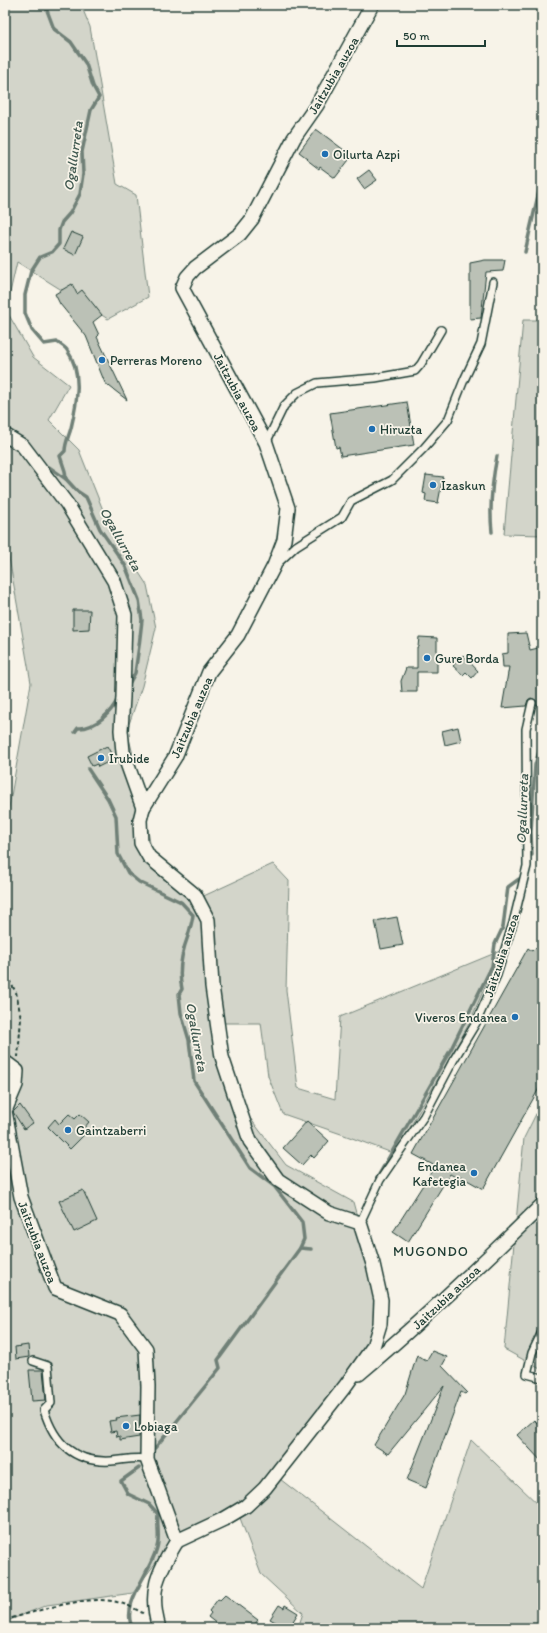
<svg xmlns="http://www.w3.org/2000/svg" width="547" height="1633" viewBox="0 0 547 1633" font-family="Itim,sans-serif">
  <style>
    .green { fill: #d3d5ca; stroke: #79897f }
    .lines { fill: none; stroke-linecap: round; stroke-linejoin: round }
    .stream { stroke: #6f8077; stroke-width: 3.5 }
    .building { fill: #bbc1b6; stroke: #1f3d34 }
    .service-casing { stroke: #1f3d34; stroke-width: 10 }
    .minor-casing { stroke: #1f3d34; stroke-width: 16 }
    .path { stroke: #1f3d34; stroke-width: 2; stroke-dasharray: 4 3; stroke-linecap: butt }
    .service { stroke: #f7f3e8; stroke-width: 7 }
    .minor { stroke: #f7f3e8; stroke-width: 13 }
    .poi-dot { fill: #1f6fb2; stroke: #f7f3e8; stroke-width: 1.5 }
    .labels { text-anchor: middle; stroke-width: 3.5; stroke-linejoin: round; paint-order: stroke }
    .street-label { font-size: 13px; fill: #1f3d34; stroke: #f7f3e8 }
    .poi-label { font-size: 13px; fill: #1f3d34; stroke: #f7f3e8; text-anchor: start }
    .water-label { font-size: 14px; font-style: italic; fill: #405950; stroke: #f7f3e8 }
    .neighbourhood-label { font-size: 14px; letter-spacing: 1px; fill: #1f3d34; stroke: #f7f3e8 }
  </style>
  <rect width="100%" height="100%" fill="#f7f3e8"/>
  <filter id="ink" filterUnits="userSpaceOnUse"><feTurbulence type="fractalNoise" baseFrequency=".025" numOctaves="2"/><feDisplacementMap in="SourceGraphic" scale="8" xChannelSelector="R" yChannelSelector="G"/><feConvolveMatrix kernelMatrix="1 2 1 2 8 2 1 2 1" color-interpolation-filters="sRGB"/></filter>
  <g filter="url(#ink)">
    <g class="green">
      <path d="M5 5H81L90 27 117 184 136 195 148 297 108 319 17 262 6 310 33 357 69 385 49 420 79 450 111 530 147 585 156 628 142 686 127 730 142 792 152 856 195 900 273 864 289 881 286 990 298 1088 335 1099 340 1017 500 951 469 1024 395 1154 344 1135 283 1114 268 1076 261 1023H217L227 1088 286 1165 353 1202 375 1283 377 1320 362 1354 271 1472 421 1589 471 1440 542 1508V1628H298L303 1613 261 1574 237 1510 175 1537 133 1593 47 1605 5 1622V830L31 683 5 535Z"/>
      <path d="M523 320H542V535L504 534Z"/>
      <path d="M542 1102V1370L504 1349 524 1138Z"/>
    </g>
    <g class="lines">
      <g class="stream">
        <path d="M45 5 54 29 71 42 86 64 93 86 99 97 91 110 82 152 83 174 80 194 70 213 62 222 59 230V244L52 252 40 257 31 271 25 295V313L32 330 44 344 57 342C60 344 65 347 67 350 83 372 77 403 71 428 69 436 65 443 65 451L60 456 65 471 66 479 77 491 86 497 100 529 125 565 139 600 142 620 139 646 135 673 129 684"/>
        <path d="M525 252 542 178"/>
        <path d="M49 467 66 479"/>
        <path d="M492 532C489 506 492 482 497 456"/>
        <path d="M75 732 78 728C95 729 112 712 118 698"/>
        <path d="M88 769 108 799 116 816 118 854 128 873 139 882 181 902 193 915C192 923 190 928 188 936 182 952 178 972 182 989L179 994 181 1013 189 1040 194 1081 250 1168 274 1186 302 1222 304 1239 300 1248 218 1360 220 1368 155 1448"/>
        <path d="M532 855 531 832 535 765 542 741"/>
        <path d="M377 1178 451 1049 492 966 495 944 503 927 508 887 519 879"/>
        <path d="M300 1248 311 1249"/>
        <path d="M133 1628C118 1605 156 1566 158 1542 159 1533 157 1524 158 1514L149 1504 128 1494 121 1481 139 1468"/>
      </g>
    </g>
    <g class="building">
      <path d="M316 129 352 156 335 178 320 167 319 169 306 159 307 158 299 152Z"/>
      <path d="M369 170 377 180 364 189 357 179Z"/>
      <path d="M71 232 83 237 75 255 63 249Z"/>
      <path d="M485 260H505L503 271 486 272 481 318 470 319V263Z"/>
      <path d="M72 284 77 294 82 290 102 315 93 322 99 335 97 337 127 400 105 383 86 336 60 304 55 294Z"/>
      <path d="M407 402 414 445 341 456 339 447 336 448 330 413Z"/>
      <path d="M426 475 443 477 438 503 425 501 426 494 423 493Z"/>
      <path d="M73 610H90L89 629 73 630Z"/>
      <path d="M526 633 530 650 542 647V705H537L536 700 531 698 528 700 526 706 502 708 509 667H503L502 654 508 653V634Z"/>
      <path d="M419 637 437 638V672H417V692H402L401 681 406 668H417V647H418Z"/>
      <path d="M463 655 478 671 472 678 466 672 463 675 453 666Z"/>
      <path d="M458 727 461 741 445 745 442 731Z"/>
      <path d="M107 746 114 759 98 767 97 764 92 766 87 756Z"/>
      <path d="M397 917 403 945 381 949 375 921Z"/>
      <path d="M528 948 532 951 535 948 542 952V1083L483 1189 460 1176 459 1179 450 1174 408 1242 393 1232 435 1166 413 1154Z"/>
      <path d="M20 1105 33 1123 24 1129 13 1112Z"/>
      <path d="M69 1114 75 1119 80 1114 89 1122 84 1128 88 1131 70 1149 48 1127 55 1119 59 1124Z"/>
      <path d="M307 1121 329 1141 314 1158 311 1155 302 1165 283 1148Z"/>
      <path d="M83 1190 97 1221 74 1232 59 1201Z"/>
      <path d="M28 1345 29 1357 16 1359 15 1347Z"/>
      <path d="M432 1351 447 1357 442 1366 467 1392 465 1394 461 1392 426 1488 407 1480 444 1386 388 1454 374 1445 405 1394 417 1355 426 1361Z"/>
      <path d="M29 1370H43L46 1400 32 1401Z"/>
      <path d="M140 1415 139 1437 120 1440V1436L117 1437 116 1431 111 1432 109 1421 117 1420 116 1418Z"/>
      <path d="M534 1420 542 1428V1462L517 1435Z"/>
      <path d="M225 1595 258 1620 252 1628H222L208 1617 211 1613 209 1611 218 1599 220 1600Z"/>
      <path d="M279 1605 284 1608 285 1605 298 1613 289 1628H286L270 1619Z"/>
    </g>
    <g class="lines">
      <defs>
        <g id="service">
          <path d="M266 443 284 406 297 393 317 383 375 378 415 371 421 364 441 330"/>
          <path d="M279 562 296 546 342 517 351 501 392 480 424 448 448 420 464 380 481 344 493 282"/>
          <path d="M360 1223 380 1180 424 1116 453 1061 476 1023 497 975 513 923 527 866 526 729 532 703"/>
          <path d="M542 1332 532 1353 527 1374 542 1378"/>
          <path d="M33 1361 48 1366 51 1403 44 1410C54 1443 74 1463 111 1461 125 1460 132 1457 147 1459"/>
        </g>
        <g id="minor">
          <path d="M5 435 23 446 67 504 114 581 125 615 123 697 121 730 123 752 143 808 140 820 141 843 149 857 195 895 208 920 212 986 222 1057 250 1141 278 1180 329 1213 360 1223 373 1264 381 1300 380 1324 373 1347 346 1385 265 1488 246 1506 224 1519 177 1541"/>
          <path d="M143 808 175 757 209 672 238 635 274 566 284 540 288 508 266 443 182 288 187 277 195 268 240 234 252 219 294 138 317 105 372 5"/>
          <path d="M5 1062 17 1071 16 1085 5 1111 21 1197 55 1288 120 1314 146 1349 148 1386 147 1459 177 1541C158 1572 148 1591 159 1628"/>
          <path d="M359 1374C423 1320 483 1263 542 1205"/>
        </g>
      </defs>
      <use href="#service" class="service-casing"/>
      <use href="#minor" class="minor-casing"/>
      <g class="path">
        <path d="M5 974 16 992 21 1018 18 1057"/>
        <path d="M5 1620C35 1612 87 1594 117 1602 126 1604 135 1609 143 1613"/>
      </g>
      <use href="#service" class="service"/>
      <use href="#minor" class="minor"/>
    </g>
  </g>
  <g class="poi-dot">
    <circle cx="325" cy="154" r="4"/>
    <circle cx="102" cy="360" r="4"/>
    <circle cx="372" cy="429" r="4"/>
    <circle cx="433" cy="485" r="4"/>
    <circle cx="427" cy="658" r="4"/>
    <circle cx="101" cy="758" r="4"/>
    <circle cx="515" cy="1017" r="4"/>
    <circle cx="68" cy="1130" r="4"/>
    <circle cx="474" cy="1173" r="4"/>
    <circle cx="126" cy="1426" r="4"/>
  </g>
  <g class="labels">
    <g class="street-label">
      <text transform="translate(333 75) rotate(-60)" y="5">Jaitzubia auzoa</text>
      <text transform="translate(238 392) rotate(62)" y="5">Jaitzubia auzoa</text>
      <text transform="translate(191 717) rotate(-67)" y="5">Jaitzubia auzoa</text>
      <text transform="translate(501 955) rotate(-72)" y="5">Jaitzubia auzoa</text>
      <text transform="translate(38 1242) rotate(69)" y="5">Jaitzubia auzoa</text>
      <text transform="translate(446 1297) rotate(-43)" y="5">Jaitzubia auzoa</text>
    </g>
    <g class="poi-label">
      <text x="333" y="159">Oilurta Azpi</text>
      <text x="110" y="365">Perreras Moreno</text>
      <text x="380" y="434">Hiruzta</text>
      <text x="441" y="490">Izaskun</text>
      <text x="435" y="663">Gure Borda</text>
      <text x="109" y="763">Irubide</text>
      <text x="507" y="1022" text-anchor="end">Viveros Endanea</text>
      <text x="76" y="1135">Gaintzaberri</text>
      <text x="466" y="1171" text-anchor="end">Endanea<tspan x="466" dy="15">Kafetegia</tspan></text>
      <text x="134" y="1431">Lobiaga</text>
    </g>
    <g class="water-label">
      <text transform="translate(73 156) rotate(-82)" y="5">Ogallurreta</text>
      <text transform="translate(121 539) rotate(61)" y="5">Ogallurreta</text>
      <text transform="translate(522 809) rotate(-88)" y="5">Ogallurreta</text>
      <text transform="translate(197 1037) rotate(80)" y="5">Ogallurreta</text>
    </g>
    <g class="neighbourhood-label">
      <text x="431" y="1256">MUGONDO</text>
    </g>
  </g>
  <rect width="547" height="1633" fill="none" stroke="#f7f3e8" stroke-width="20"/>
  <rect x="10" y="10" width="527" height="1613" fill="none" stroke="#1f3d34" stroke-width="1.5" filter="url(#ink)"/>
  <path d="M397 40v6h88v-6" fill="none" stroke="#1f3d34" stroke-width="2"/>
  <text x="403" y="40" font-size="12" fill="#1f3d34" stroke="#f7f3e8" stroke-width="3" paint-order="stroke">50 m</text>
</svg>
